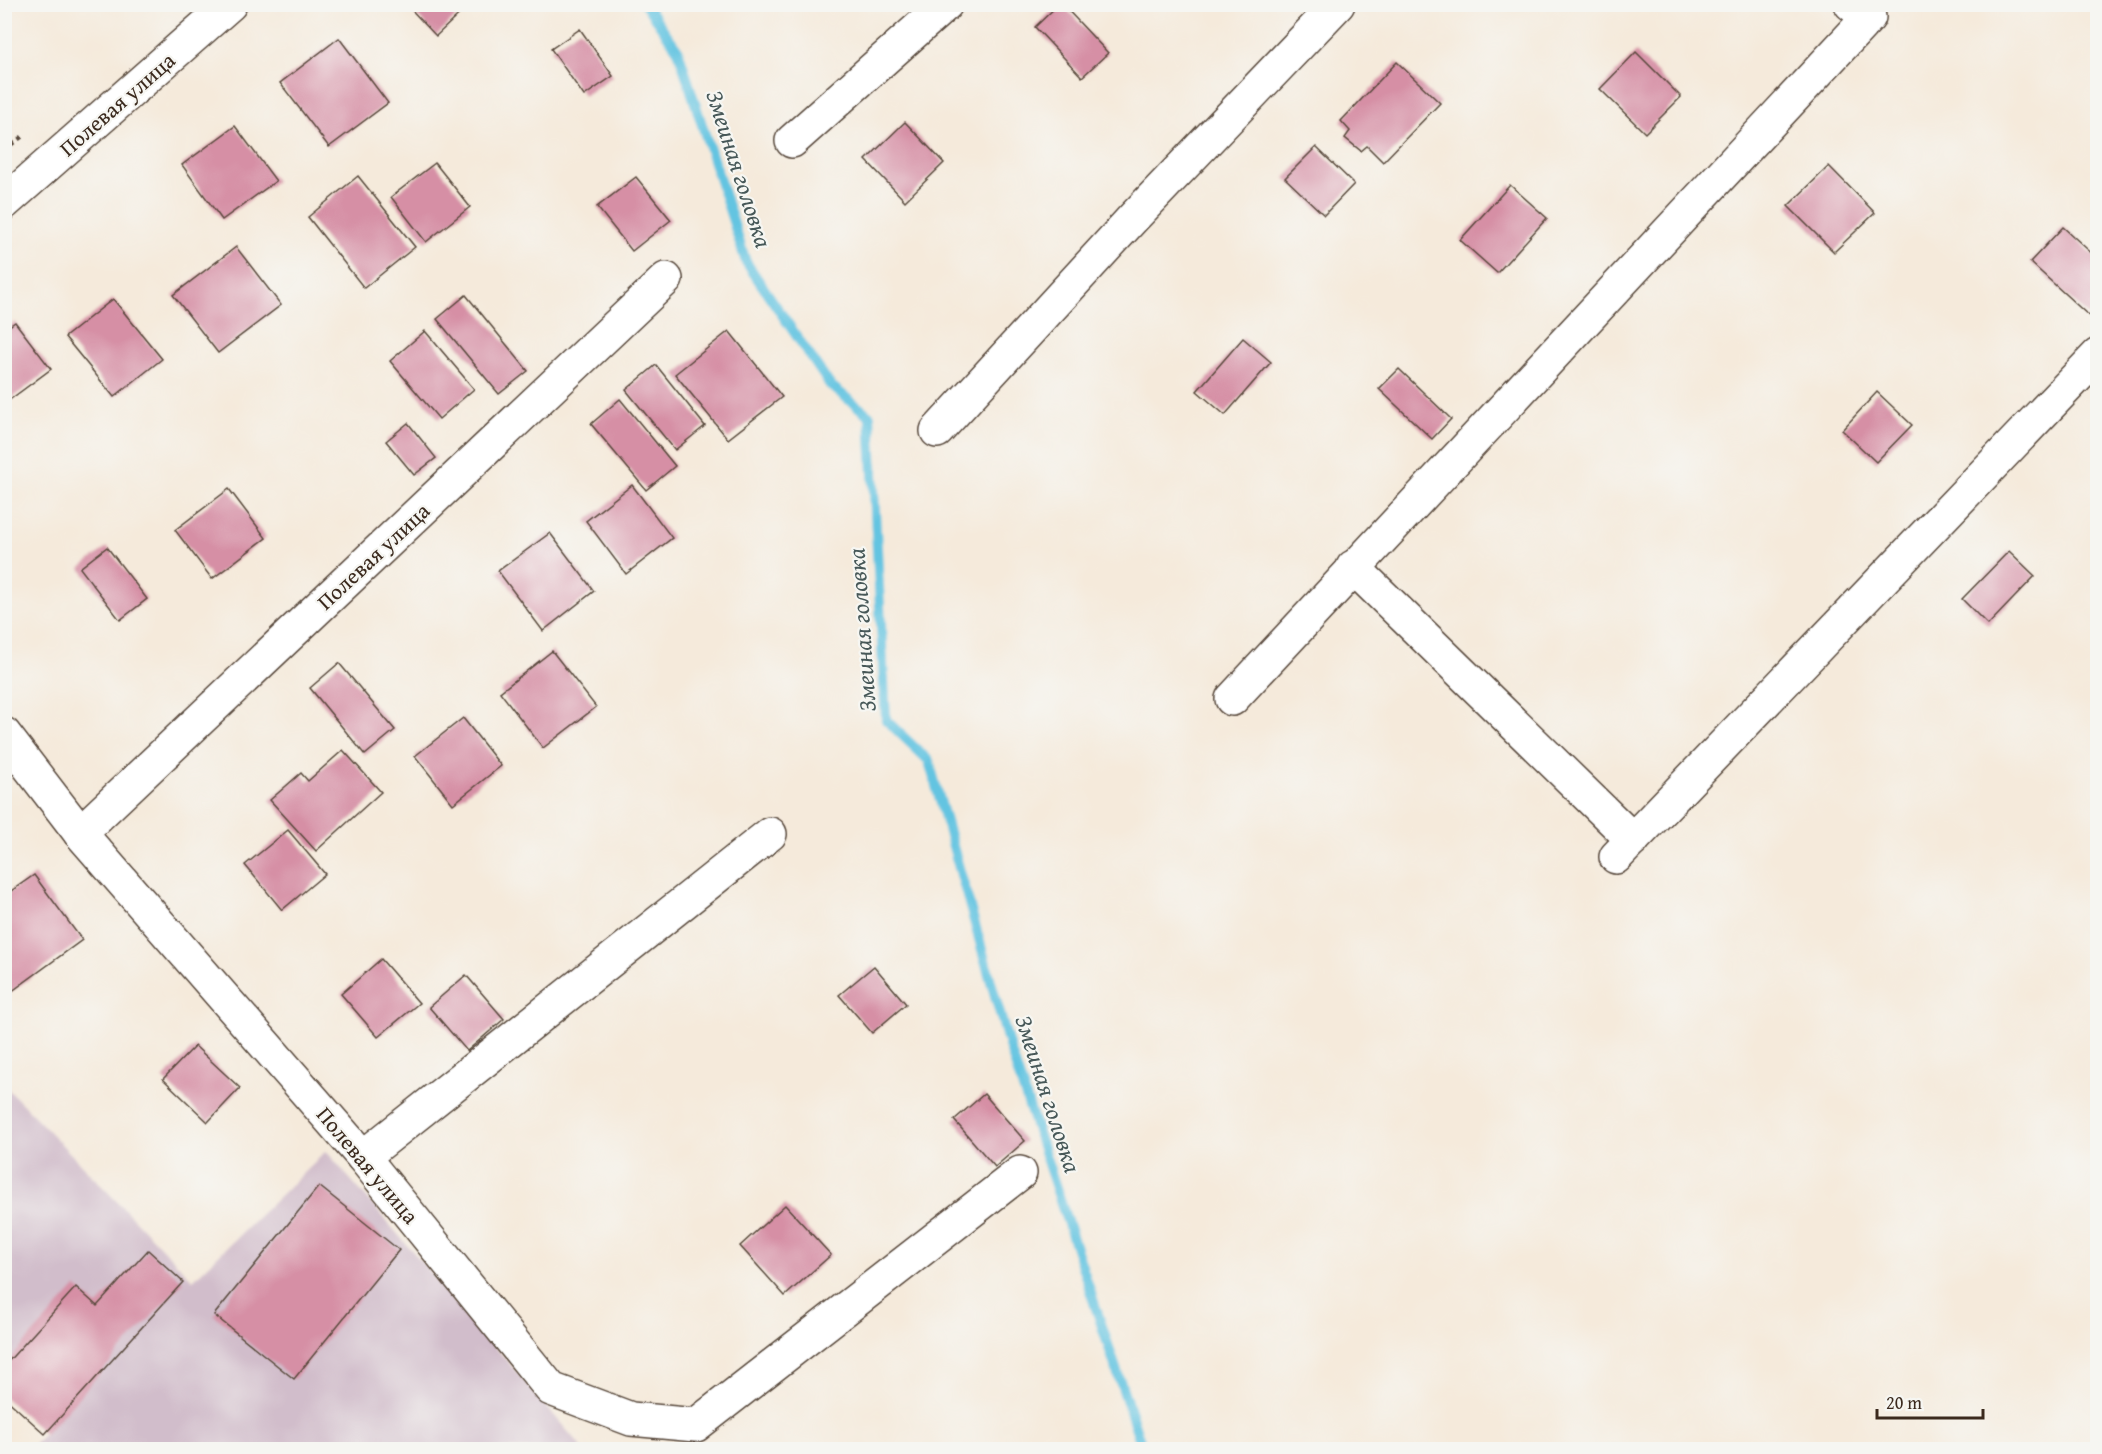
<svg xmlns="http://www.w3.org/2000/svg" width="2102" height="1454" viewBox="0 0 2102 1454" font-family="'Gentium Book Plus',serif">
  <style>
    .industrial { fill: #d1bdcb }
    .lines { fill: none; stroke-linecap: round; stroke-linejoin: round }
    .stream { stroke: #63c4e1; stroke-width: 10 }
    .building { fill: #d68fa5 }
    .minor-casing { stroke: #57473a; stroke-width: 36 }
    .path { stroke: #57473a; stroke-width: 4; stroke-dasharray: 4.5 4.5; stroke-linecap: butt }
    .minor { stroke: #fff; stroke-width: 33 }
    .labels { text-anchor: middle; stroke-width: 4.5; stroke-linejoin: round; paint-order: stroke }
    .street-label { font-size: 22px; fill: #3b2a1e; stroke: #f6f6f2 }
    .water-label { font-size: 24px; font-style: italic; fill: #475858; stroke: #f6f6f2 }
  </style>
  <rect width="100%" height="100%" fill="#f6f6f2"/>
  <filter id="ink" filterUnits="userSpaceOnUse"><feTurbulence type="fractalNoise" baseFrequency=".0167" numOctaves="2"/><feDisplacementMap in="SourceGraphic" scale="12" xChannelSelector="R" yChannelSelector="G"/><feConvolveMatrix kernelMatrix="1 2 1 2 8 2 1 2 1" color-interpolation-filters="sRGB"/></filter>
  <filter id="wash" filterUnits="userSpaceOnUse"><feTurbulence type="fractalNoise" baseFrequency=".008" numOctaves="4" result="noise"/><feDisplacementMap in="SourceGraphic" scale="24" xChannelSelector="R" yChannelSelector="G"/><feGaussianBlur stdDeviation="1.35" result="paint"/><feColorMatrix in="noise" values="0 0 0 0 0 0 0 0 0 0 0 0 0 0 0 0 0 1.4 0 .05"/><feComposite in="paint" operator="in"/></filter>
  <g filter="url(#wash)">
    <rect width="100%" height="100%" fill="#f5eadb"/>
    <path class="industrial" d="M4 1085 193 1280 326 1151 583 1449H30L45 1433 5 1397Z"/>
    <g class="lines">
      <path class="stream" d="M645 4 678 50 746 262 830 385 870 416 886 720 929 761 1010 1049 1143 1450"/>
    </g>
    <g id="blocks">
      <g class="building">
        <path d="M406 4H470L436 36Z"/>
        <path d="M1059 4H1062L1108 53 1082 77 1035 27Z"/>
        <path d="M580 29 613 76 584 96 551 49Z"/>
        <path d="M339 38 388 103 329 147 280 83Z"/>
        <path d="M1636 52 1681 97 1645 133 1600 89Z"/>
        <path d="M1397 62 1440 103 1383 162 1367 146 1361 151 1345 138 1350 131 1341 121Z"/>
        <path d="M905 122 944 163 905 201 866 160Z"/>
        <path d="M235 126 276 181 222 220 182 165Z"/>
        <path d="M1316 147 1354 184 1324 215 1285 178Z"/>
        <path d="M435 163 470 207 426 242 391 197Z"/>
        <path d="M1829 166 1875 213 1834 252 1788 206Z"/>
        <path d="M358 176 415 247 364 288 308 217Z"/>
        <path d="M636 177 671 220 632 251 597 207Z"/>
        <path d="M1510 185 1547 218 1497 273 1460 240Z"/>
        <path d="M2063 227 2098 259V307L2089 316 2030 262Z"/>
        <path d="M236 247 281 305 218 353 173 295Z"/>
        <path d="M466 295 528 371 499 394 437 319Z"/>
        <path d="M113 299 162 359 114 397 65 337Z"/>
        <path d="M15 322 51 369 8 401 4 396V330Z"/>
        <path d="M425 331 474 389 439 419 390 361Z"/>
        <path d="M729 331 782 397 728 439 675 374Z"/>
        <path d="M1243 338 1271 362 1225 415 1197 391Z"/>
        <path d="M656 365 705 426 675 450 626 390Z"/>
        <path d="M1399 369 1451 419 1432 439 1379 389Z"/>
        <path d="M1877 392 1912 425 1876 462 1842 430Z"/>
        <path d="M620 399 675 466 646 490 591 424Z"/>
        <path d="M408 423 436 458 414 475 386 441Z"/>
        <path d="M632 485 672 538 626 574 586 521Z"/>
        <path d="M229 489 266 538 212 579 175 530Z"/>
        <path d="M550 533 594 591 543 631 498 571Z"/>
        <path d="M107 547 147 599 120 620 80 568Z"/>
        <path d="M2009 551 2035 576 1988 625 1962 599Z"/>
        <path d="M552 651 596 707 543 748 500 692Z"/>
        <path d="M339 663 395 730 365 755 310 688Z"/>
        <path d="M463 718 501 766 453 804 415 756Z"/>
        <path d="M343 750 381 792 316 851 270 800 301 773 308 781Z"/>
        <path d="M288 830 325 874 282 910 245 865Z"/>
        <path d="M34 875 82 940 4 997V896Z"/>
        <path d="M381 959 419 1003 378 1037 341 994Z"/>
        <path d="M874 966 906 1004 872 1033 839 995Z"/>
        <path d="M466 975 504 1019 467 1051 429 1007Z"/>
        <path d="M195 1046 240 1088 208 1122 163 1079Z"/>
        <path d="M984 1094 1025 1141 995 1167 954 1120Z"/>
        <path d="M319 1186 399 1250 294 1379 214 1315Z"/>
        <path d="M785 1205 831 1255 785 1296 740 1246Z"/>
        <path d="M148 1250 183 1282 45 1434 4 1397V1366L76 1287 97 1306Z"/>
      </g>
    </g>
  </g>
  <g filter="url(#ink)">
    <use href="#blocks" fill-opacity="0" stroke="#57473a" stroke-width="1.5"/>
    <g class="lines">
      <defs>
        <g id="minor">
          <path d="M792 141 946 4"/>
          <path d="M4 203 230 4"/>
          <path d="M937 431 1133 218 1338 4"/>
          <path d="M1353 567 1633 840"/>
          <path d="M1232 699 1869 17 1851 4"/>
          <path d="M4 734 80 833 363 1157 551 1389 631 1419 696 1425 1020 1173"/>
          <path d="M80 833 666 279"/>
          <path d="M1616 857 2098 355"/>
          <path d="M363 1157 770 834"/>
        </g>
      </defs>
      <use href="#minor" class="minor-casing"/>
      <path class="path" d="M4 150 23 136"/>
      <use href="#minor" class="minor"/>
    </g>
  </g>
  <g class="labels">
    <g class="street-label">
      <text transform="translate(117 104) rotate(-41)" y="8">Полевая улица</text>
      <text transform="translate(373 556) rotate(-43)" y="8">Полевая улица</text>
      <text transform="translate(368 1165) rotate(50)" y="8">Полевая улица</text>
    </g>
    <g class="water-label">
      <text transform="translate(739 169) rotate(72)" y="8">Змеиная головка</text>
      <text transform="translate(862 630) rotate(-94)" y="8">Змеиная головка</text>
      <text transform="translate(1048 1094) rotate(72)" y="8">Змеиная головка</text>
    </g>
  </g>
  <rect width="2102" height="1454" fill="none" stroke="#f6f6f2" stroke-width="24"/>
  <path d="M1877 1409v9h106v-9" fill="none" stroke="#3b2a1e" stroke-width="3"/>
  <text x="1886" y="1409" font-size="18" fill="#3b2a1e" stroke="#f6f6f2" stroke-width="4.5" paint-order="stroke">20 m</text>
</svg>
